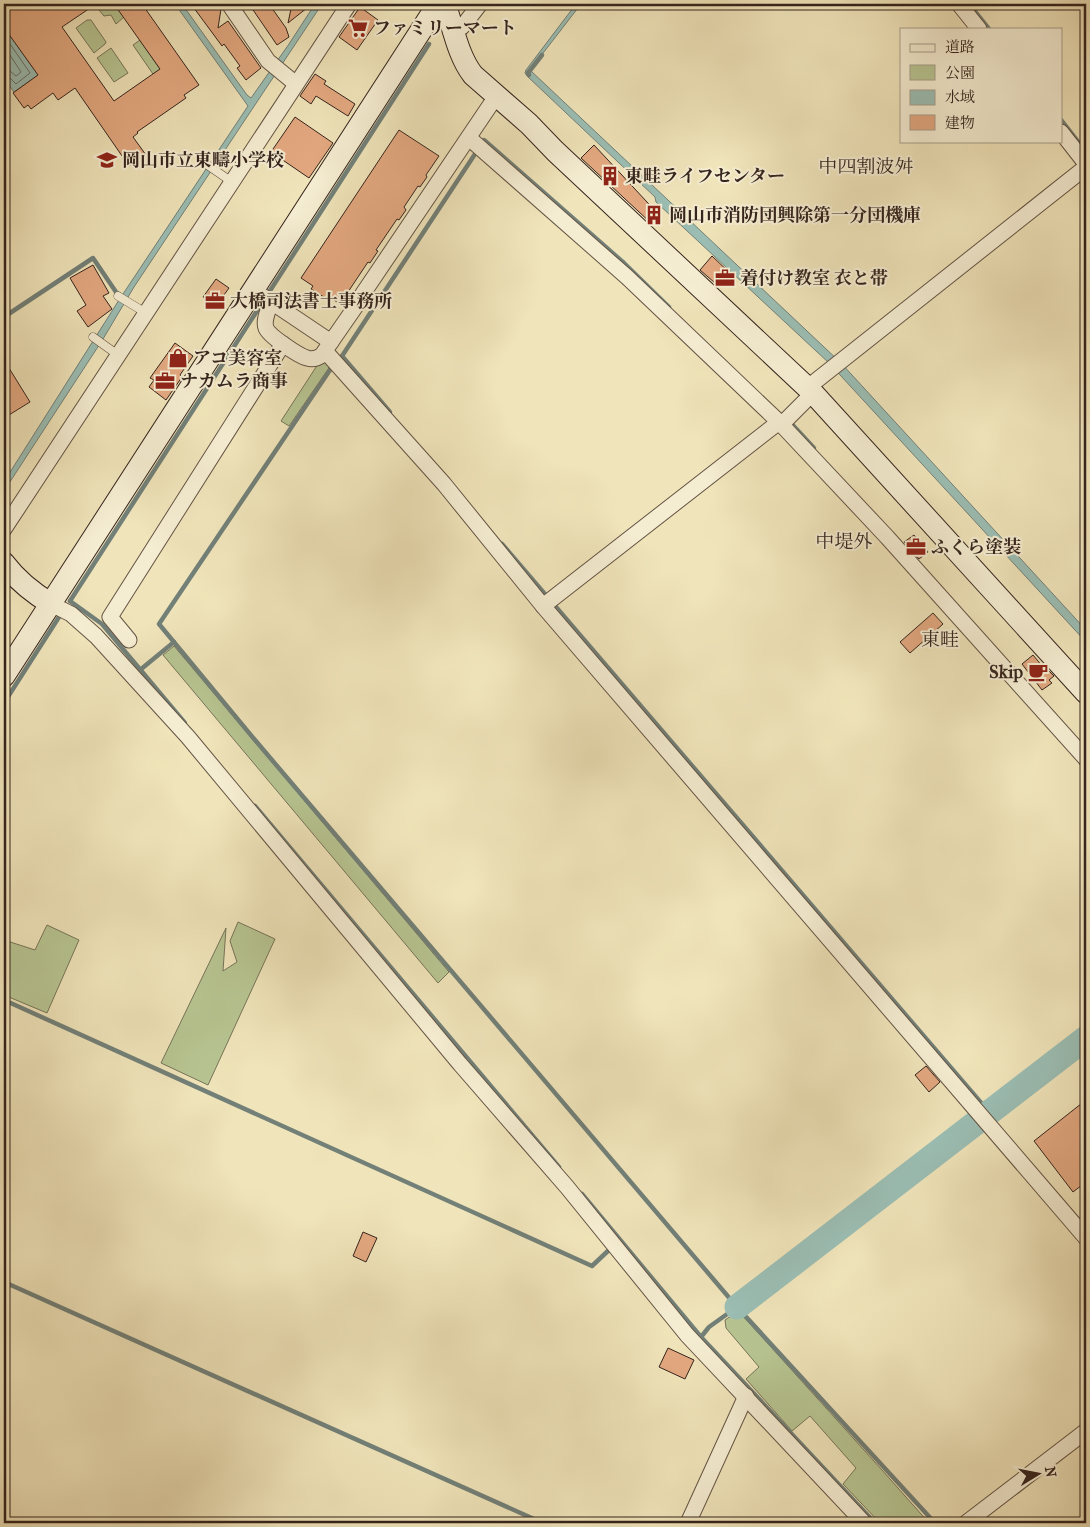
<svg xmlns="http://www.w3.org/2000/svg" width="1090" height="1527" viewBox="0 0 1090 1527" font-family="'IM FELL French Canon','Noto Serif JP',serif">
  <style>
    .green { fill: #b7c592; stroke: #767458 }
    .water { fill: #9bbeb4; stroke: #728078 }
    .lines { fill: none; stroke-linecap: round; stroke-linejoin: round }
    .shore { stroke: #687168; stroke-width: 1 }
    .stream { stroke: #728078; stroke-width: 4.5 }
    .river { stroke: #9bbeb4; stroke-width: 25 }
    .building { fill: #e3a880; stroke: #35241d }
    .lane-casing { stroke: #645444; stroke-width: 9 }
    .street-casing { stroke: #645444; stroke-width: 17 }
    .secondary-casing { stroke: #35241d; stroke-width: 23 }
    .lane { stroke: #f5edd2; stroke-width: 8 }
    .street { stroke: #f5edd2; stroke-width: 15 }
    .secondary { stroke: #f5edd2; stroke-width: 21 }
    .labels { text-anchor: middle; stroke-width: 4; stroke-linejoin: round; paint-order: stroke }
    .poi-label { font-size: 18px; font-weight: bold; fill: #35241d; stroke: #f5edd2; text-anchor: start }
    .neighbourhood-label { font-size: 19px; fill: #35241d; stroke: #f5edd2 }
  </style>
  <rect width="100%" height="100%" fill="#f0e4ba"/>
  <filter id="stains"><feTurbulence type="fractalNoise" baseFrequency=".004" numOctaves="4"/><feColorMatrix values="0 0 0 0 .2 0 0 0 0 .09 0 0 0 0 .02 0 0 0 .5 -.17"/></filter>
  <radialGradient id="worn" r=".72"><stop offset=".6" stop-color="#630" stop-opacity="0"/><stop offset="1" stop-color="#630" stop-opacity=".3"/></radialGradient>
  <g class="green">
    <path d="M96 4H114L124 17 116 24 111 15 104 16 95 5Z"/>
    <path d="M87 20H91L106 42 105 44 94 53 76 28Z"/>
    <path d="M140 40 160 69 153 74 133 45Z"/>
    <path d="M111 48 128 73 114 82 97 58Z"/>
    <path d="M326 361 331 365 289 426 281 421 318 364Z"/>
    <path d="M174 646 449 972 438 983 163 655Z"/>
    <path d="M238 922 275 939 208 1085 161 1063 226 928 223 971 237 962 230 941Z"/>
    <path d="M47 925 79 940 47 1013 4 995V940L35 950Z"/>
    <path d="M742 1315 882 1470 929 1523H880L843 1484 856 1468 810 1416 792 1431 746 1379 759 1367 726 1328 725 1320 731 1316Z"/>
  </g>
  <g class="water">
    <path d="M175 4H182L247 95 251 98 289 44 315 4H322L134 287 103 339 4 491V478L7 477 119 300 248 106Z"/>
    <path d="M576 4H581L530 70 841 363 1086 630V642L829 363 656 202 655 197 527 76 525 73 526 70Z"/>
    <path d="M8 33 38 75 14 92 4 79V36Z"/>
  </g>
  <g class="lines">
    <g class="shore">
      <path d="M4 39 8 41 30 73 16 84 9 77 4 76"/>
      <path d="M4 46 21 72 16 76 10 71 4 70"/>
    </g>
    <g class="stream">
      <path d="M969 4 989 29"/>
      <path d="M529 75 528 73 542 55"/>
      <path d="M1061 120 1086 152"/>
      <path d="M482 143 484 140 624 263 669 307"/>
      <path d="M477 151 342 356 332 367 159 624 255 740 737 1307 935 1523"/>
      <path d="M4 317 93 258 116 292 120 295"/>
      <path d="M342 356 390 412"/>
      <path d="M789 421 814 448"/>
      <path d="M502 544 989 1112"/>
      <path d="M70 601 102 624 185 723"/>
      <path d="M70 601 429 44"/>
      <path d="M140 670 174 642"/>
      <path d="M4 703 59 617"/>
      <path d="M255 806 559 1167"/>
      <path d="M4 1000 592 1266 610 1249"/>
      <path d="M582 1194 701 1337 875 1523"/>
      <path d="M4 1282 543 1523"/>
      <path d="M701 1337 709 1327 737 1307"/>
    </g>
    <g class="river">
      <path d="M986 1115 1086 1038"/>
      <path d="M737 1307 977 1122"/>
    </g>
  </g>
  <g class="building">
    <path d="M18 4H59L65 9 71 4H96L62 27 114 101 160 69 114 4H142L199 85 184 95 186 98 137 132 138 133 133 137 146 155 129 166 75 88 58 100 53 93 31 109 28 105 24 108 13 93 38 75 8 33 4 36V14Z"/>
    <path d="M191 4H220L221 9 218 28 228 21 261 68 246 80 237 68 240 66 224 44 222 46Z"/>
    <path d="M249 4H269L286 28 289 37 277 45Z"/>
    <path d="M292 4H312L288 23Z"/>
    <path d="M360 7 378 20 357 50 339 37Z"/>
    <path d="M315 74 326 81 324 84 355 104 348 116 316 96 311 104 300 96Z"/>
    <path d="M295 117 333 143 309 178 271 152Z"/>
    <path d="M399 130 439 156 426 175 427 177 420 187 418 186 404 207 406 210 399 220 397 219 376 250 378 251 370 263 368 262 340 304 328 296 327 299 311 289 313 286 301 278Z"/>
    <path d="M594 145 660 216 652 224 581 158Z"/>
    <path d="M712 256 732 275 724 284 719 279 715 283 700 270Z"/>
    <path d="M93 265 109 293 103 296 112 309 88 327 77 311 86 305 70 278Z"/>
    <path d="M216 279 229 288 216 306 203 297Z"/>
    <path d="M175 343 193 356 180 375 182 377 166 400 149 387 154 380 150 378Z"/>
    <path d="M4 360 30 402 4 418Z"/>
    <path d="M914 535 928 552 919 559 904 542Z"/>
    <path d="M933 613 943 624 910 653 900 642Z"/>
    <path d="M1033 655 1043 667 1044 666 1054 676 1049 680 1052 683 1042 690 1022 664Z"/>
    <path d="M926 1066 940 1082 929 1092 915 1075Z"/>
    <path d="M1086 1100V1182L1073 1192 1034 1141Z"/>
    <path d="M363 1232 377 1238 366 1262 353 1256Z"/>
    <path d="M668 1348 694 1360 685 1379 659 1367Z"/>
  </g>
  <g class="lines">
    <defs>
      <g id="lane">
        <path d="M206 164 232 182"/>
        <path d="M118 296 146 313"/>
        <path d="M93 337 118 355"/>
      </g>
      <g id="street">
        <path d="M229 4 268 61 296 84"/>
        <path d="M959 4 979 29"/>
        <path d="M453 29 462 27 480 4"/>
        <path d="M1061 132 1086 164"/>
        <path d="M469 138 627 277 779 422 887 537 1086 759"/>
        <path d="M264 297 331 342"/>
        <path d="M271 302C269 309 263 320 266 328 269 336 299 356 307 358 313 360 318 358 322 355L358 303 360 298 497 95"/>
        <path d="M325 351 444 484 543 606 1086 1238"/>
        <path d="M807 388 1086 167"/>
        <path d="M781 425 813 393"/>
        <path d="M4 529 349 4"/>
        <path d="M51 604 71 614 96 636 188 737 460 1064 567 1187 687 1335 864 1523"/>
        <path d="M543 606 779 422"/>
        <path d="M129 640 110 617 283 344"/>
        <path d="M688 1523 746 1396"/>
        <path d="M966 1523 1086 1431"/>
      </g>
      <g id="secondary">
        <path d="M445 4C453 27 458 56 473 75L529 124 555 151 813 393 1086 693"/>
        <path d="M4 563C16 579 33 593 51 604"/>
        <path d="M4 676 438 4"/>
      </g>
    </defs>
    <use href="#lane" class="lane-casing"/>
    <use href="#street" class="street-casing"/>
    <use href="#secondary" class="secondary-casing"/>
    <use href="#lane" class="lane"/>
    <use href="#street" class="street"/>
    <use href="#secondary" class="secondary"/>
  </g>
  <defs>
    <symbol id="supermarket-bare" viewBox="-9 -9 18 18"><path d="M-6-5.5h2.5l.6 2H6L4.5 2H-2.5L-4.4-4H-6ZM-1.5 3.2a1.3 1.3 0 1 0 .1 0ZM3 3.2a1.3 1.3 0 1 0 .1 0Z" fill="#8f2418" stroke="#f5edd2" stroke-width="2.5" paint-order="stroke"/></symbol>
    <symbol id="school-bare" viewBox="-9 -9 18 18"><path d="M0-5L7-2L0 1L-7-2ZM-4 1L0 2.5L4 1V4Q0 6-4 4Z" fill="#8f2418" stroke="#f5edd2" stroke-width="2.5" paint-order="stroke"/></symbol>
    <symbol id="building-bare" viewBox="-9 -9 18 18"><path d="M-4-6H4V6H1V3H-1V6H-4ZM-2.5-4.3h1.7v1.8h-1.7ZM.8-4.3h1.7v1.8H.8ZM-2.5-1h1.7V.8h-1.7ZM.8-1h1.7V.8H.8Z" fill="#8f2418" stroke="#f5edd2" stroke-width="2.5" paint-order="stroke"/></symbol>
    <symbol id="office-bare" viewBox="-9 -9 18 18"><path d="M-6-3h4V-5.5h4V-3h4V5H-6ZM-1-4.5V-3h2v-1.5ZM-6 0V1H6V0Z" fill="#8f2418" stroke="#f5edd2" stroke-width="2.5" paint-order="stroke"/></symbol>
    <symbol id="shop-bare" viewBox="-9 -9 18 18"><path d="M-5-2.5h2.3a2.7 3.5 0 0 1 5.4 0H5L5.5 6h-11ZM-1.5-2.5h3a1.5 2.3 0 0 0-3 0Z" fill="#8f2418" stroke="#f5edd2" stroke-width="2.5" paint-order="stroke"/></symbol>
    <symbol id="cafe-bare" viewBox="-9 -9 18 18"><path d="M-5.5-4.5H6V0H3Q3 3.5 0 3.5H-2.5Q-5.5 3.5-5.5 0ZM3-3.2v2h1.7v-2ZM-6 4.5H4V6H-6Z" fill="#8f2418" stroke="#f5edd2" stroke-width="2.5" paint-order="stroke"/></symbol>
  </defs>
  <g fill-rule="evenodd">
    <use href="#supermarket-bare" x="344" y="14" width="28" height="28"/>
    <use href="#school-bare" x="93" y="146" width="28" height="28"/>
    <use href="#building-bare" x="596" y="162" width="28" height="28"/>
    <use href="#building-bare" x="640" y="201" width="28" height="28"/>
    <use href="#office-bare" x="711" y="264" width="28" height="28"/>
    <use href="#office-bare" x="201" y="287" width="28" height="28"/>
    <use href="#shop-bare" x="164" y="344" width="28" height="28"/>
    <use href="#office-bare" x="151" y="367" width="28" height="28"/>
    <use href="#office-bare" x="902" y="533" width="28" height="28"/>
    <use href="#cafe-bare" x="1024" y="658" width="28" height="28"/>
  </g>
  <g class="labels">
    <g class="poi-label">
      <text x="373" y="34">ファミリーマート</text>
      <text x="122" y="166">岡山市立東疇小学校</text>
      <text x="625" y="182">東畦ライフセンター</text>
      <text x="669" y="221">岡山市消防団興除第一分団機庫</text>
      <text x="740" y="284">着付け教室 衣と帯</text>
      <text x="230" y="307">大橋司法書士事務所</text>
      <text x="193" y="364">アコ美容室</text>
      <text x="180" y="387">ナカムラ商事</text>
      <text x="931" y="553">ふくら塗装</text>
      <text x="1023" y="678" text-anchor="end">Skip</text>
    </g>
    <g class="neighbourhood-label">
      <text x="866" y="173">中四割波舛</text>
      <text x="844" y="548">中堤外</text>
      <text x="940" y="646">東畦</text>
    </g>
  </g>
  <rect width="1090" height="1527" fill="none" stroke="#f0e4ba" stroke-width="20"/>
  <rect x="5" y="5" width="1080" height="1517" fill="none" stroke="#35241d" stroke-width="2.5"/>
  <rect x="10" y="10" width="1070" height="1507" fill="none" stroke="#35241d"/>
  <rect x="900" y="28" width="162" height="115" fill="#f5edd2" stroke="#a89d8a"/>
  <rect x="910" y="44" width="25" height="8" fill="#f5edd2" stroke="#a89d8a"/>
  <text x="945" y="52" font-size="15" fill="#35241d">道路</text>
  <rect x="910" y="65" width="25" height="15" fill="#b7c592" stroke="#a89d8a"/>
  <text x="945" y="78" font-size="15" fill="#35241d">公園</text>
  <rect x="910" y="90" width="25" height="15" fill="#9bbeb4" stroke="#a89d8a"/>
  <text x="945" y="102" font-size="15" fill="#35241d">水域</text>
  <rect x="910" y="115" width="25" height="15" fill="#e3a880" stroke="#a89d8a"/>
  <text x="945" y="128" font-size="15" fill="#35241d">建物</text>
  <g transform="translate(1038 1474) rotate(80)" stroke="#f5edd2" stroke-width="4" paint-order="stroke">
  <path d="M0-4L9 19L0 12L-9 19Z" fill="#35241d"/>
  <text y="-8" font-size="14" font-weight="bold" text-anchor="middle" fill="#35241d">N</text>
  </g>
  <rect width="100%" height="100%" filter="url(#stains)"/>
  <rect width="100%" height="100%" fill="url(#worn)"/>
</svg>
